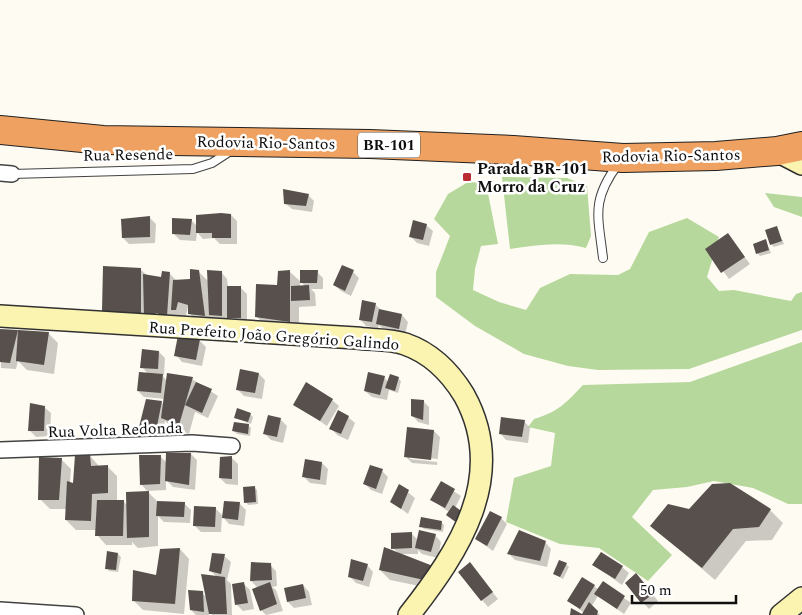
<svg xmlns="http://www.w3.org/2000/svg" width="802" height="615" viewBox="0 0 802 615" font-family="Spectral,serif">
  <style>
    .forest { fill: #b7d89c }
    .shadow { fill: #0003; fill-rule: evenodd }
    .building { fill: #57504c }
    .lines { fill: none; stroke-linecap: round; stroke-linejoin: round }
    .lane-casing { stroke: #424242; stroke-width: 10 }
    .street-casing { stroke: #424242; stroke-width: 18 }
    .secondary-casing { stroke: #313131; stroke-width: 24 }
    .highway-casing { stroke: #202020; stroke-width: 30 }
    .lane { stroke: #fff; stroke-width: 8 }
    .street { stroke: #fff; stroke-width: 15 }
    .secondary { stroke: #fbf3b0; stroke-width: 21 }
    .highway { stroke: #eea160; stroke-width: 28 }
    .poi-dot { fill: #ba2c33; stroke: #fff; stroke-width: 2 }
    .labels { text-anchor: middle; stroke-width: 5; stroke-linejoin: round; paint-order: stroke }
    .shield { fill: #fff; stroke: #575757; stroke-width: 1 }
    .shield-label { font-size: 15px; font-weight: bold; fill: #0f0f0f }
    .street-label { font-size: 16px; fill: #0f0f0f; stroke: #fff }
    .poi-label { font-size: 16px; font-weight: bold; fill: #0f0f0f; stroke: #fff; text-anchor: start }
  </style>
  <rect width="100%" height="100%" fill="#fefcf2"/>
  <g class="forest">
    <path d="M502 177 567 178 587 186 591 236 586 248C561 241 536 245 510 249Z"/>
    <path d="M468 182 486 183 498 244 481 246 475 269 473 290 499 302 526 310 540 288 570 274 618 275 630 269 649 232 687 218 719 237 707 277 719 291 734 290 791 301 796 294 802 292V330L689 369 598 370 568 366 524 354 475 326 436 297V272L450 236 434 219 448 194Z"/>
    <path d="M765 193 802 197V217L774 207Z"/>
    <path d="M802 342V504H788L753 488 714 481 687 487 653 490 632 517 672 555 648 581 599 548 560 544 506 522 514 478 551 466 555 433 528 427 534 419C558 412 566 403 583 385L690 382Z"/>
  </g>
  <g class="shadow">
    <path d="M308 195 314 201 312 212 292 209 285 203Z"/>
    <path d="M231 215 237 221V244H220L214 238 203 239 197 232 196 241 180 240 174 234 191 220 197 226Z"/>
    <path d="M150 218 156 224 155 243 129 244 123 238Z"/>
    <path d="M426 225 433 231 429 246 417 243 411 237Z"/>
    <path d="M777 228 784 244 774 247 771 244Z"/>
    <path d="M728 235 750 264 729 279 707 249Z"/>
    <path d="M766 241 771 253 760 256 757 253Z"/>
    <path d="M140 269 148 276 162 279 170 274 177 281 191 280 199 272 209 282 221 272 227 279 228 287 241 288 247 294V324H235L228 318V322L216 321 213 317 214 326 199 323 189 313 188 307 185 319 177 315V325L113 320 103 311Z"/>
    <path d="M290 272 300 281V287H306L301 282 317 272 323 278V289H311L315 293 316 306 299 307V331L266 326 256 316Z"/>
    <path d="M353 272 359 278 351 296 341 291 334 285Z"/>
    <path d="M375 304 382 311 402 315 408 322 405 335 384 330 379 325 378 328 366 326 360 319Z"/>
    <path d="M0 330 49 334 58 343 54 374 27 370 18 361 16 369 1 368Z"/>
    <path d="M199 340 206 347 202 366 182 362 176 355Z"/>
    <path d="M159 352 165 358 164 375H162L167 381 192 379 218 396 208 418 195 412 189 434 172 427 165 421 160 446 144 441 138 435 161 402 164 405 165 399 144 397 138 391 148 374 142 367Z"/>
    <path d="M259 374 265 380 262 399 244 396 237 389Z"/>
    <path d="M384 377 388 382 398 378 401 381 398 393 389 390 387 400 372 397 365 391Z"/>
    <path d="M332 400 339 406 327 426 295 404Z"/>
    <path d="M423 401 429 407V425L418 422 412 415Z"/>
    <path d="M44 407 51 413 50 436 36 437 30 431Z"/>
    <path d="M250 414 253 417 251 424 235 418Z"/>
    <path d="M269 416 281 420 287 426 283 443 271 440 264 433Z"/>
    <path d="M348 417 355 423 348 440 337 435 331 428Z"/>
    <path d="M524 421 530 428 528 443 506 440 500 433Z"/>
    <path d="M248 425 251 428 250 436 237 434 234 431Z"/>
    <path d="M434 431 440 437 437 465 412 463 405 456ZM410 456 438 459 437 462 410 459Z"/>
    <path d="M191 454 197 460 195 490 173 487 166 480V490L147 491 141 484 160 456 167 463Z"/>
    <path d="M90 456 99 466H107L117 476V502L123 501 128 506 149 493 158 502 184 503 191 510 190 523 164 522 158 516V546L138 548 132 542V545H106L97 535V530H76L66 520V509H50L40 499 61 459 71 469 70 483 74 485Z"/>
    <path d="M232 458 238 464V485L226 484 220 478Z"/>
    <path d="M322 463 328 469 326 485 310 483 304 477Z"/>
    <path d="M382 471 388 477 382 494 371 490 365 484Z"/>
    <path d="M441 483 461 496 455 508 461 525 447 515 449 512 432 500Z"/>
    <path d="M400 486 415 498 408 514 392 502Z"/>
    <path d="M254 487 257 490 258 504 248 505 246 502Z"/>
    <path d="M240 504 246 510 244 526 229 524 222 516 221 532H201L195 526 215 508 223 516Z"/>
    <path d="M770 510 783 523 772 540 746 541 715 580 652 526 690 511Z"/>
    <path d="M501 518 507 524 493 551 476 539Z"/>
    <path d="M441 522 444 525 443 532 424 529 421 526Z"/>
    <path d="M411 533 418 540 435 535 441 542 438 558 422 554 418 550V554H399L434 589 390 580 380 570 399 554 393 548Z"/>
    <path d="M545 542 551 549 547 567 515 560 509 554Z"/>
    <path d="M180 549 189 559 184 614 143 610 133 600Z"/>
    <path d="M118 554 121 557 118 572 109 571 107 568Z"/>
    <path d="M224 556 231 562 227 580 231 584 232 615H212L209 612V615H196L191 610 202 593 207 598 217 577 210 570Z"/>
    <path d="M470 564 498 599 488 607 482 600Z"/>
    <path d="M566 564 569 567 563 579 554 574Z"/>
    <path d="M270 565 276 571 277 586 272 587 276 590 283 611 266 615 261 610 258 588 251 581Z"/>
    <path d="M367 565 373 572 369 587 356 583 349 576Z"/>
    <path d="M594 565 622 567 629 573 622 585Z"/>
    <path d="M642 581 658 601 649 609 626 583Z"/>
    <path d="M243 583 250 590 254 609 243 611 236 604Z"/>
    <path d="M603 583 631 603 624 614 598 596 591 607 600 615H583L584 613 569 601 594 586 599 590Z"/>
    <path d="M303 585 309 592 312 605 294 608 288 602Z"/>
  </g>
  <g class="building">
    <path d="M283 189 309 194 306 206 284 204Z"/>
    <path d="M221 213 231 214V238H212V233H196V215Z"/>
    <path d="M150 216V237L122 238 121 219Z"/>
    <path d="M172 218 192 219 190 235 172 234Z"/>
    <path d="M413 220 427 224 423 240 409 237Z"/>
    <path d="M777 226 782 241 770 245 765 230Z"/>
    <path d="M728 233 745 257 721 273 705 249Z"/>
    <path d="M766 239 769 250 756 254 753 244Z"/>
    <path d="M342 265 354 270 345 291 333 285Z"/>
    <path d="M103 266 141 268V314L102 311Z"/>
    <path d="M190 269 199 270 205 316 188 314V305L178 302 176 310H171L173 280 190 279Z"/>
    <path d="M207 270 222 271V316L209 315Z"/>
    <path d="M290 270V322L255 317 256 284 277 285 278 271Z"/>
    <path d="M300 270H318L317 283H300Z"/>
    <path d="M162 271 170 272 167 316 158 315V313L144 317 143 274 161 277Z"/>
    <path d="M309 285 310 300 291 301V286Z"/>
    <rect x="227" y="286" width="14" height="32"/>
    <path d="M362 300 376 303 372 322 359 320Z"/>
    <path d="M379 309 402 314 399 329 376 324Z"/>
    <path d="M0 329 18 330 10 363 0 362Z"/>
    <path d="M18 330 49 332 44 365 16 361Z"/>
    <path d="M178 335 200 339 196 360 174 356Z"/>
    <path d="M142 349 159 351 158 369 140 368Z"/>
    <path d="M240 369 259 373 255 393 236 390Z"/>
    <path d="M139 372 163 374 161 393 137 391Z"/>
    <path d="M368 372 385 376 380 395 364 391Z"/>
    <path d="M167 373 193 377 179 425 161 418Z"/>
    <path d="M390 374 399 377 395 391 385 388Z"/>
    <path d="M196 382 212 389 202 413 185 405Z"/>
    <path d="M306 382 333 399 320 421 293 405Z"/>
    <path d="M146 399 162 401 154 441 137 435Z"/>
    <path d="M411 399 424 400 423 420 411 416Z"/>
    <path d="M30 403 45 406 44 431H28Z"/>
    <path d="M237 408 251 413 248 422 234 418Z"/>
    <path d="M338 410 349 416 341 434 329 429Z"/>
    <path d="M268 415 281 418 277 437 263 434Z"/>
    <path d="M501 417 525 420 522 437 499 434Z"/>
    <path d="M234 422 249 424 248 434 232 431Z"/>
    <path d="M407 427 434 430 431 460 404 457Z"/>
    <path d="M166 453H191L189 485 165 481Z"/>
    <path d="M90 454 91 466 108 465V493L92 494 91 521 65 520 67 481 73 483 75 455Z"/>
    <path d="M139 455H161L160 484 140 485Z"/>
    <path d="M232 456V479L219 478 220 457Z"/>
    <path d="M39 457 62 458 59 500H38Z"/>
    <path d="M305 459 322 462 320 480 302 477Z"/>
    <path d="M370 465 383 469 376 489 363 484Z"/>
    <path d="M441 481 455 489 445 508 430 500Z"/>
    <path d="M730 483 771 509 759 527 733 529 702 568 650 526 668 504 689 509 712 484Z"/>
    <path d="M399 484 409 490 401 509 390 502Z"/>
    <path d="M255 486 256 502 244 503 243 487Z"/>
    <path d="M149 491V537L127 538 126 492Z"/>
    <path d="M97 500H124L123 536H95Z"/>
    <path d="M157 501 185 502 184 517 156 516Z"/>
    <path d="M224 501 240 502 238 520 222 518Z"/>
    <path d="M453 505 464 513 457 523 446 515Z"/>
    <path d="M194 506 216 507 215 527 193 526Z"/>
    <path d="M490 511 502 517 487 546 475 539Z"/>
    <path d="M421 517 442 521 441 530 419 527Z"/>
    <path d="M419 530 436 534 431 552 415 548Z"/>
    <path d="M519 530 546 541 540 561 507 554Z"/>
    <path d="M412 532V548L391 549V533Z"/>
    <path d="M384 547 433 566 424 580 379 570Z"/>
    <path d="M180 548 175 604 132 601 133 570 156 575 160 549Z"/>
    <path d="M107 551 118 553 116 570 105 569Z"/>
    <path d="M601 552 623 566 615 579 592 565Z"/>
    <path d="M212 553 225 554 221 574 209 571Z"/>
    <path d="M351 559 368 564 363 581 348 577Z"/>
    <path d="M559 560 567 563 560 577 553 574Z"/>
    <path d="M251 562 271 563 272 580 250 581Z"/>
    <path d="M470 562 493 592 481 601 458 572Z"/>
    <path d="M636 573 653 594 641 603 625 583Z"/>
    <path d="M201 574 225 577 227 614H209Z"/>
    <path d="M582 577 595 585 580 609 567 601Z"/>
    <path d="M603 581 625 596 617 609 594 594Z"/>
    <path d="M244 582 248 603 235 605 232 584Z"/>
    <path d="M270 582 277 604 260 611 252 589Z"/>
    <path d="M303 584 306 598 287 602 284 588Z"/>
    <path d="M188 590 203 591 204 612 190 610Z"/>
    <path d="M589 602 598 611 597 615H570L571 608 582 614Z"/>
  </g>
  <g class="lines">
    <defs>
      <g id="lane">
        <path d="M12 174 193 169 212 163 232 150"/>
        <path d="M603 258C598 215 591 201 618 164"/>
      </g>
      <g id="street">
        <path d="M0 173 12 174"/>
        <path d="M0 450 192 443 232 446"/>
        <path d="M0 610 76 615"/>
      </g>
      <g id="secondary">
        <path d="M777 151 802 164"/>
        <path d="M0 316 356 338C371 340 391 339 405 344 431 353 450 372 464 395 509 476 459 551 409 615"/>
        <path d="M781 615 802 598"/>
      </g>
      <path id="highway" d="M0 130 103 140 370 144 513 150 623 158 716 156 777 151 802 146"/>
    </defs>
    <use href="#lane" class="lane-casing"/>
    <use href="#street" class="street-casing"/>
    <use href="#secondary" class="secondary-casing"/>
    <use href="#highway" class="highway-casing"/>
    <use href="#lane" class="lane"/>
    <use href="#street" class="street"/>
    <use href="#secondary" class="secondary"/>
    <use href="#highway" class="highway"/>
  </g>
  <rect class="poi-dot" x="462" y="172" width="10" height="10" rx="2.5"/>
  <g class="labels">
    <rect class="shield" x="358" y="132.5" width="62" height="25" rx="4"/>
    <g class="shield-label">
      <text x="389" y="150">BR-101</text>
    </g>
    <g class="street-label">
      <text transform="translate(266 142) rotate(1)" y="6">Rodovia Rio-Santos</text>
      <text transform="translate(128 154) rotate(-1)" y="6">Rua Resende</text>
      <text transform="translate(671 155) rotate(-1)" y="6">Rodovia Rio-Santos</text>
      <text transform="translate(274 335) rotate(4)" y="6">Rua Prefeito João Gregório Galindo</text>
      <text transform="translate(115 429) rotate(-2)" y="6">Rua Volta Redonda</text>
    </g>
    <g class="poi-label">
      <text x="477" y="174">Parada BR-101<tspan x="477" dy="18">Morro da Cruz</tspan></text>
    </g>
  </g>
  <path d="M632 595v8h104v-8" fill="none" stroke="#0f0f0f" stroke-width="2.5"/>
  <text x="640" y="595" font-size="15" fill="#0f0f0f" stroke="#ffffff" stroke-width="4" paint-order="stroke">50 m</text>
</svg>
